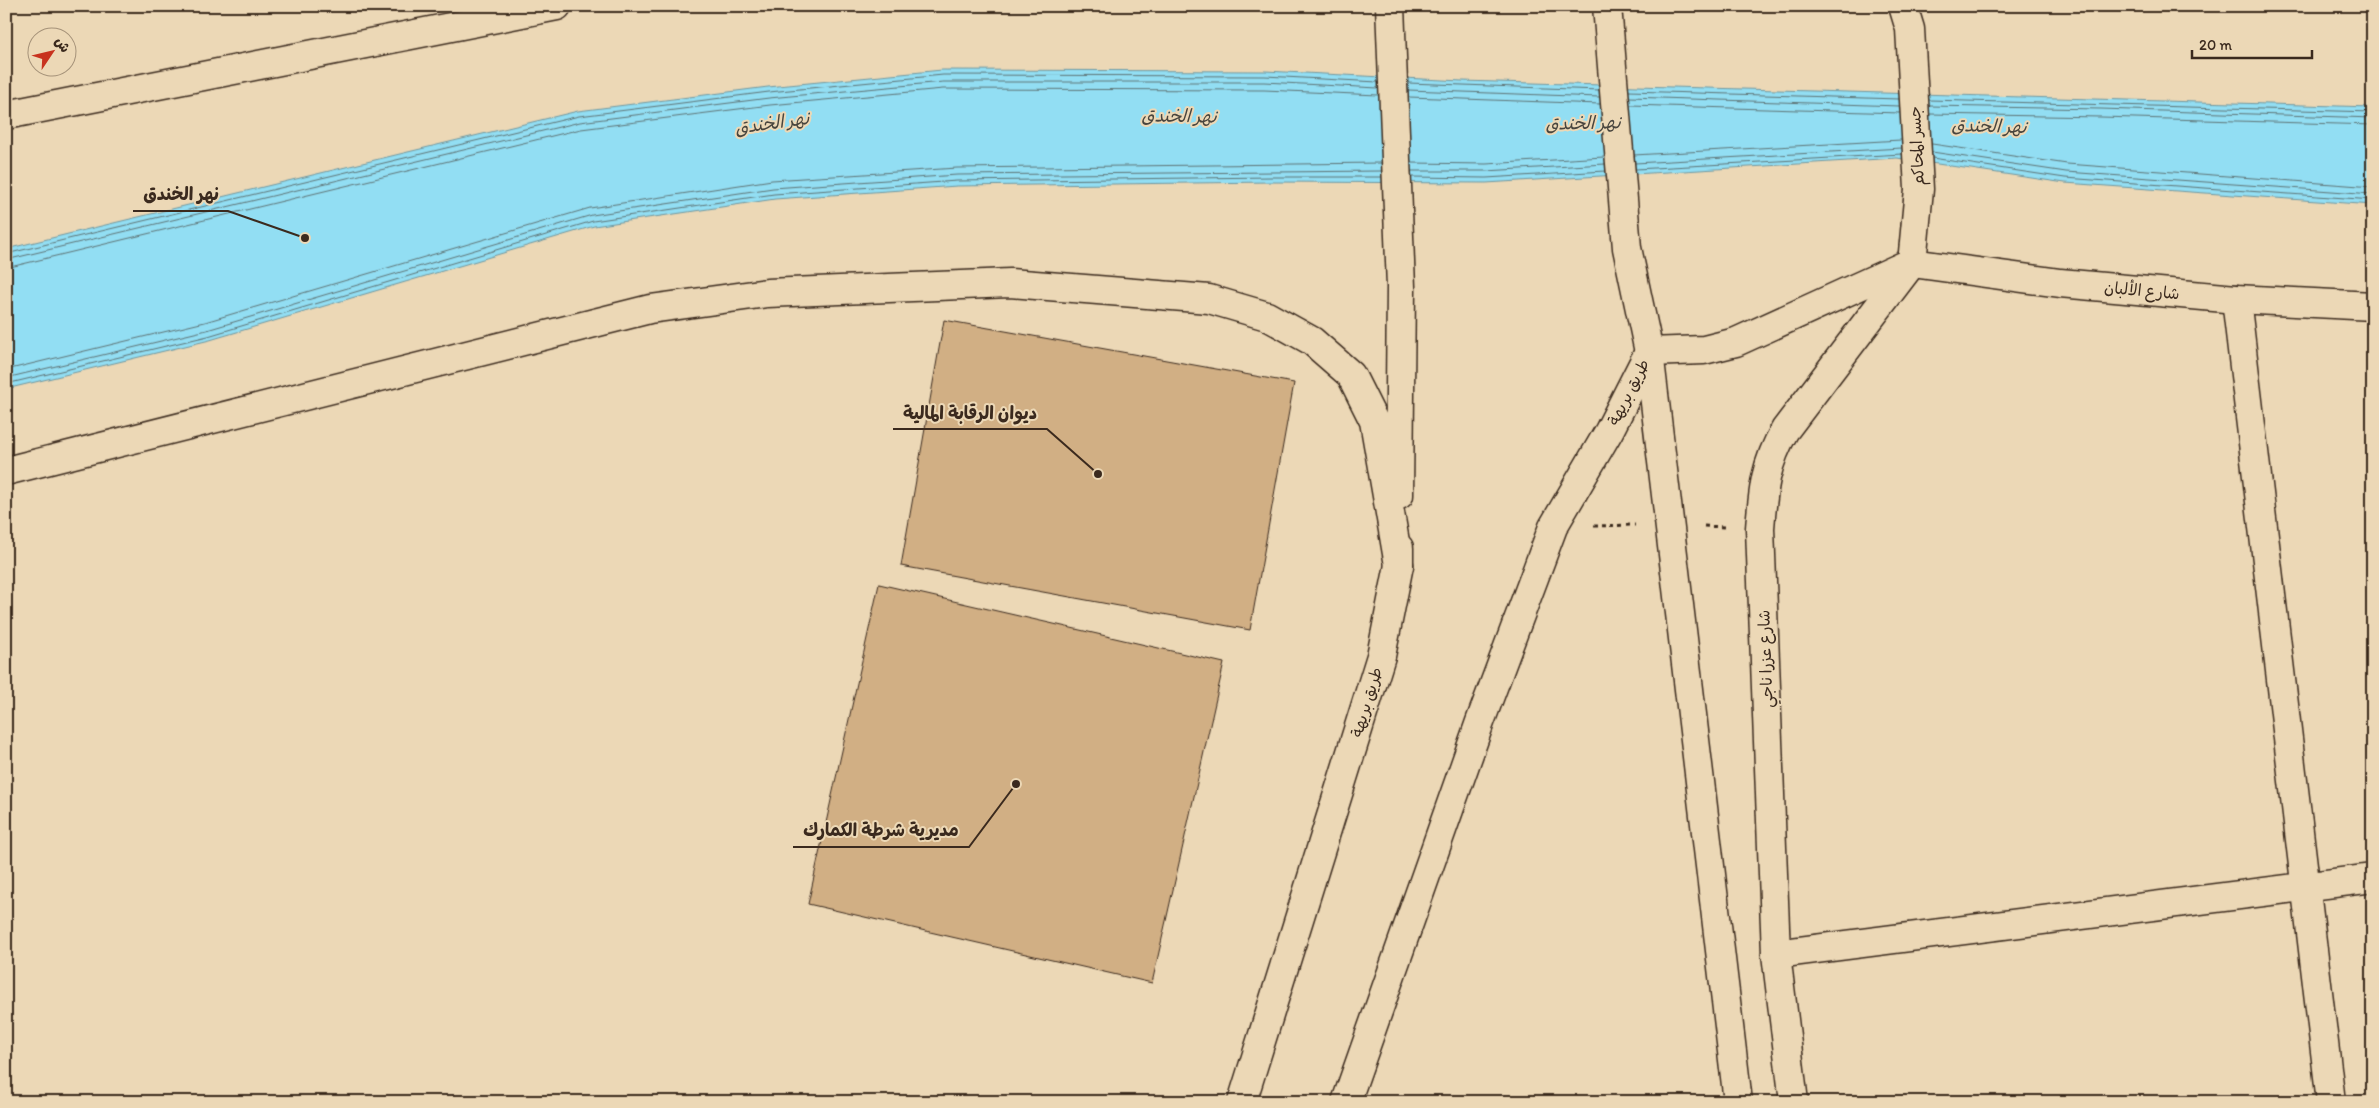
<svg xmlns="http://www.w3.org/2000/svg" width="2379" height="1108" viewBox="0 0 2379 1108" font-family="Itim,'Playpen Sans Arabic',sans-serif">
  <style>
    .water { fill: #92def3; stroke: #6f969e }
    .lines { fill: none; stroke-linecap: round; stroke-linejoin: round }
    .shore { stroke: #5e7273; stroke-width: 1 }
    .building { fill: #d1af84; stroke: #3b2a1e }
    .street-casing { stroke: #3b2a1e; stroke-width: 31 }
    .secondary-casing { stroke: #3b2a1e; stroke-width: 31 }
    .primary-casing { stroke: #3b2a1e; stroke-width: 31 }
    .path { stroke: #3b2a1e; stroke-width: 3; stroke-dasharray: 4 4; stroke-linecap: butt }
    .street { stroke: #ecd8b6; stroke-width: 28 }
    .secondary { stroke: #ecd8b6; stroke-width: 28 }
    .primary { stroke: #ecd8b6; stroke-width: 28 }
    .labels { text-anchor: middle; stroke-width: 4; stroke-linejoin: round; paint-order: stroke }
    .street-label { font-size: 16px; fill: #3b2a1e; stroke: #ecd8b6 }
    .water-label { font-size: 18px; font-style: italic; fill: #48453e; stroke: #ecd8b6 }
    .leader { fill: none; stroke: #3b2a1e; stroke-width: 2 }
    .callout-dot { fill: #3b2a1e; stroke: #ecd8b6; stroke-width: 2 }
    .callout-label { font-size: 18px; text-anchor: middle; font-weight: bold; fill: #3b2a1e; stroke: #ecd8b6; stroke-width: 4; stroke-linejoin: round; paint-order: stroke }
  </style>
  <rect width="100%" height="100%" fill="#ecd8b6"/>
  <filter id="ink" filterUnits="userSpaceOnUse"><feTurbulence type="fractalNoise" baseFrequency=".02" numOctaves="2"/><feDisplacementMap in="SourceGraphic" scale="10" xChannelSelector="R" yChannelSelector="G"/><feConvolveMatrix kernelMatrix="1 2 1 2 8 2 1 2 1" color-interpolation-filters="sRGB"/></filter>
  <g filter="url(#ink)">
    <path class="water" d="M942 70 1265 71 1462 81 2373 107V205L2065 183 1897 158 1486 183 1271 182 957 186 775 199 594 226 210 340 6 389V249L578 111 768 87Z"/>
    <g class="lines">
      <g class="shore">
        <path d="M1408 83 1599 90"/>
        <path d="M1408 90 1599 97"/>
        <path d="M1629 91 1899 99"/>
        <path d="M1409 97 1600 104"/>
        <path d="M1630 97 1899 106"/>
        <path d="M1929 100 2373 112"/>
        <path d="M1630 105 1900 113"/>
        <path d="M1929 106 2101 109 2373 118"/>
        <path d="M1930 114 2101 117 2373 125"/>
        <path d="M1932 144 2067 164 2373 187"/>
        <path d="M1932 152 2066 172 2373 194"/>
        <path d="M1634 155 1901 140"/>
        <path d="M1932 158 2065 178 2373 200"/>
        <path d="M1411 163 1486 164 1604 157"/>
        <path d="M1635 163 1902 148"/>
        <path d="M1636 169 1902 154"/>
        <path d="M1411 171H1486L1605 164"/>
        <path d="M1412 177 1486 178 1606 171"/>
        <path d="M6 254 579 116 769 92 943 75 1265 76 1378 82"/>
        <path d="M6 260 580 122 769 98 943 82H1264L1378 88"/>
        <path d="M6 268 581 129 770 105 943 89 1264 90 1378 95"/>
        <path d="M6 370 205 322 590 208 772 180 957 168 1381 163"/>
        <path d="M6 378 207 330 592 215 773 188 957 175 1381 171"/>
        <path d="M6 384 208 336 593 221 774 194 957 181 1271 177H1382"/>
      </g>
    </g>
    <g class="building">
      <path d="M944 320 1294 383 1250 630 901 566Z"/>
      <path d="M879 584 1224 663 1152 983 808 904Z"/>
    </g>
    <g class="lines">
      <defs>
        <g id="street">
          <path d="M2236 299 2331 1102"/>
          <path d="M1776 954 2373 878"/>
        </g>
        <g id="secondary">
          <path d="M1390 6 1401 287 1399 495"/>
          <path d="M6 115 557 6"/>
          <path d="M1912 263 2060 283 2236 299 2373 306"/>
          <path d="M6 471 650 309 767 293 1010 283 1209 299 1267 316 1312 341 1351 375 1374 421 1399 565"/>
          <path d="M1242 1102 1381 656 1399 565V548"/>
          <path d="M1346 1102 1480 722 1553 527 1609 431 1649 352"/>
        </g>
        <g id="primary">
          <path d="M1607 6 1627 248 1649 352 1738 1102"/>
          <path d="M1903 6 1910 29 1919 189 1912 263"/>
          <path d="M1649 352 1704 350 1736 342 1910 263"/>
          <path d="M1794 1102 1776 954 1760 528C1763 490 1765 464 1785 430L1912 263"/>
        </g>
      </defs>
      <use href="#street" class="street-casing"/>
      <use href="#secondary" class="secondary-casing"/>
      <use href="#primary" class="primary-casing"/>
      <g class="path">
        <path d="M1594 526 1635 525"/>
        <path d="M1704 526 1725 527"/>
      </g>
      <use href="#street" class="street"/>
      <use href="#secondary" class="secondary"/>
      <use href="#primary" class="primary"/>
    </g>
  </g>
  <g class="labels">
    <g class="street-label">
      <text transform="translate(1916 146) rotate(-93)" y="6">جسر المحاكم</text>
      <text transform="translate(2142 290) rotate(5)" y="6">شارع الألبان</text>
      <text transform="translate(1628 392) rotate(-63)" y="6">طريق بريهة</text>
      <text transform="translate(1765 659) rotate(-92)" y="6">شارع عزرا ناجي</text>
      <text transform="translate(1366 702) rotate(-73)" y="6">طريق بريهة</text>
    </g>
    <g class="water-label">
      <text transform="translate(1179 116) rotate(1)" y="6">نهر الخندق</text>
      <text transform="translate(772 123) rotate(-8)" y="6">نهر الخندق</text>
      <text transform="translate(1583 123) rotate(-1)" y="6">نهر الخندق</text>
      <text transform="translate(1989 126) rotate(2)" y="6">نهر الخندق</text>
    </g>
  </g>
  <path class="leader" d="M305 238L228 211H133M1098 474L1047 429H893M1016 784L969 847H793"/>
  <g class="callout-dot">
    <circle cx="305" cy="238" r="5"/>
    <circle cx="1098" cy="474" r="5"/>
    <circle cx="1016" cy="784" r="5"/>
  </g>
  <g class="callout-label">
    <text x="181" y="200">نهر الخندق</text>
    <text x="970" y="419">ديوان الرقابة المالية</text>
    <text x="881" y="836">مديرية شرطة الكمارك</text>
  </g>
  <rect width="2379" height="1108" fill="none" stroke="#ecd8b6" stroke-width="25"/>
  <rect x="12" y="12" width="2354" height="1083" fill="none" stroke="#3b2a1e" stroke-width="2" filter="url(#ink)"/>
  <g transform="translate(52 52) rotate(55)"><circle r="24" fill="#ecd8b6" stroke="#a59279"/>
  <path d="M0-4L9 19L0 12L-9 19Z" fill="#c8321e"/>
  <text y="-8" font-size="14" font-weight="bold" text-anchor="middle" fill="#3b2a1e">ش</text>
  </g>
  <path d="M2192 50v8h120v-8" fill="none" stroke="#3b2a1e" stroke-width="2.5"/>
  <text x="2199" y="50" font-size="15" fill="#3b2a1e" stroke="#ecd8b6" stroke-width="4" paint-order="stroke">20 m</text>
</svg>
